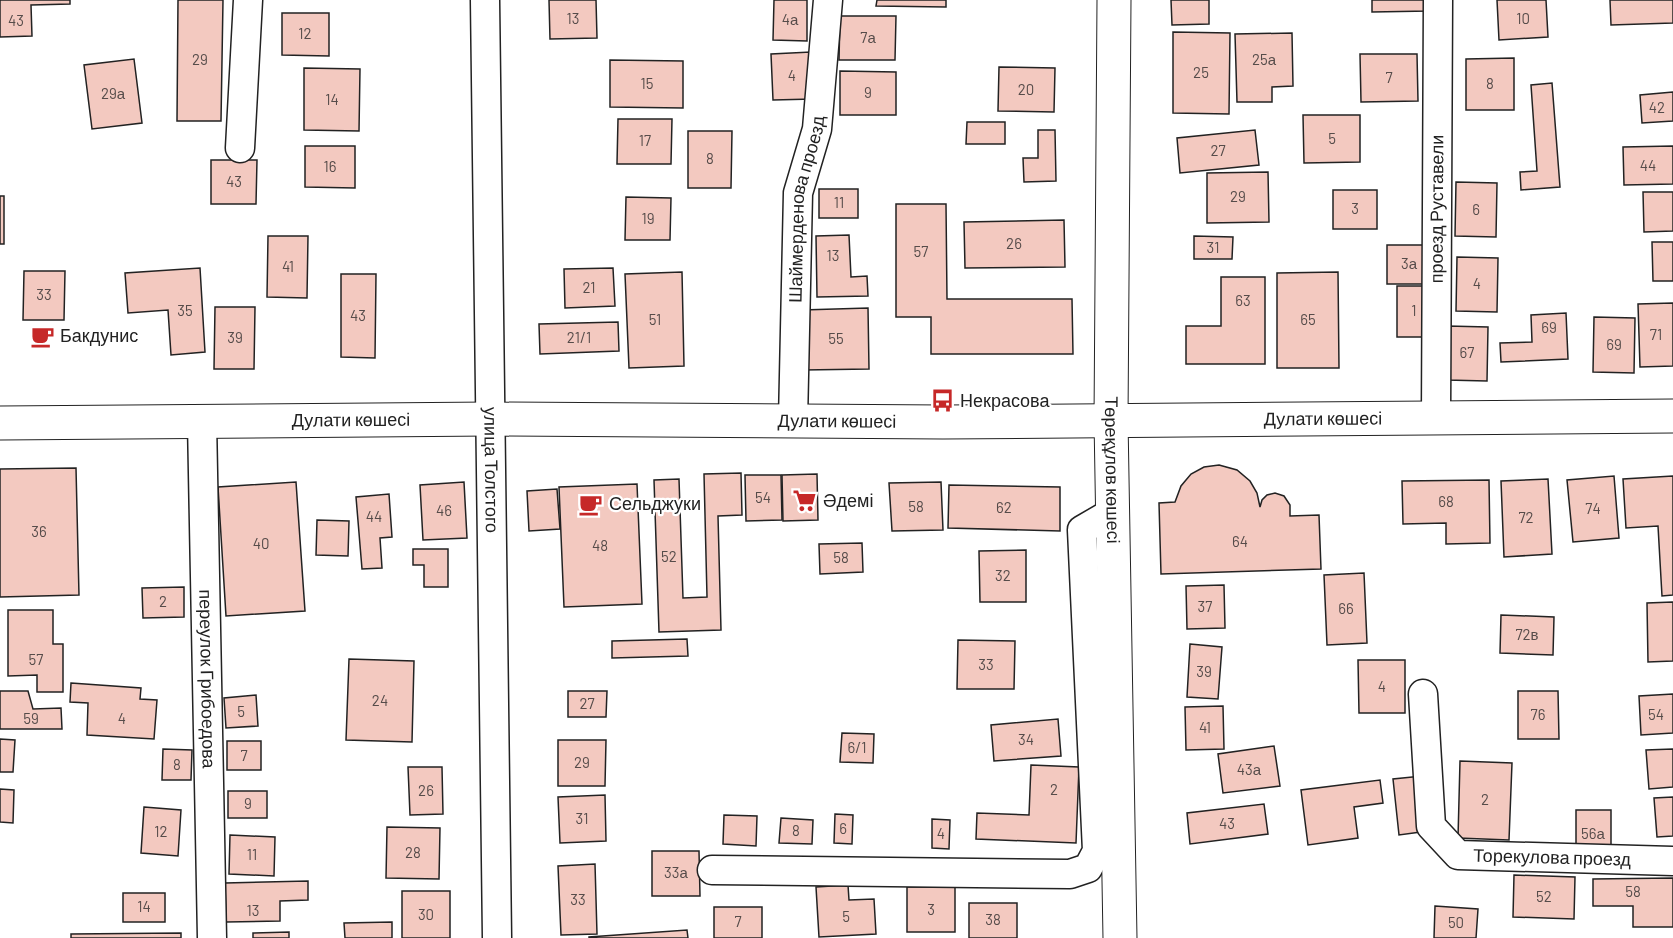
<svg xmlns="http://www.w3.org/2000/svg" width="1673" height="938" viewBox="0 0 1673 938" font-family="Barlow,sans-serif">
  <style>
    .building { fill: #f3c9c0; stroke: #222; stroke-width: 1.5 }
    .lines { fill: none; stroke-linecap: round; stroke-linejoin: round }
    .minor-casing { stroke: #222; stroke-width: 31 }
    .major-casing { stroke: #222; stroke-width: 35 }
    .minor { stroke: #fff; stroke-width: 28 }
    .major { stroke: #fff; stroke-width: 33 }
    .labels { text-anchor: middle; stroke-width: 4.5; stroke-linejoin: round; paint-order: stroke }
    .number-label { font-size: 15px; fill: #564c4a }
    .street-label { font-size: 18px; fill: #222; stroke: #fff }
    .poi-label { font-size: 18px; fill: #222; stroke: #fff; text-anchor: start }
  </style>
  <rect width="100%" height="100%" fill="#fff"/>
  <g class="building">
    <path d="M0 0H70V4L31 5 32 36 0 37Z"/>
    <path d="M178 0H223L221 121H177Z"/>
    <path d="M549 0H596L597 38 550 39Z"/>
    <path d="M774 0H807V41L773 40Z"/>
    <path d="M877 0H946V7L876 6Z"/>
    <path d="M1171 0H1209V24L1172 25Z"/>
    <path d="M1372 0H1429V11L1372 12Z"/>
    <path d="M1497 0H1546L1548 37 1499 40Z"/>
    <path d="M1610 0H1673V23L1611 25Z"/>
    <path d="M282 13H329V56L282 55Z"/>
    <path d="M840 16H896L895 60H839Z"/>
    <path d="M1173 32 1230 33 1229 114 1173 113Z"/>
    <path d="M1292 33 1293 86 1272 87V102H1237L1235 34Z"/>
    <path d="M811 52 813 99 773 100 771 54Z"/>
    <path d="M1360 54H1417L1418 101 1361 102Z"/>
    <path d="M1514 58V110H1466V59Z"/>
    <path d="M134 59 142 123 92 129 84 65Z"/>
    <path d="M610 60 683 61V108L610 107Z"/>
    <path d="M999 67 1055 68 1054 112 998 111Z"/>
    <path d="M304 68 360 69 359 131 304 130Z"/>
    <path d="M840 71 896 72V115H840Z"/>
    <path d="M1552 83 1560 187 1521 190 1520 172 1537 171 1531 85Z"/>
    <path d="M1673 92V121L1642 123 1640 95Z"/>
    <path d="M1303 115H1360V162L1304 163Z"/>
    <path d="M618 119H672L671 164H617Z"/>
    <path d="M967 122H1005V144H966Z"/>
    <path d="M1038 130H1055L1056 181 1024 182 1023 158H1038Z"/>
    <path d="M1255 130 1259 165 1180 173 1177 138Z"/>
    <path d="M688 131H732L731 188H688Z"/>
    <path d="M305 146H355V188L305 187Z"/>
    <path d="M1673 146V184L1624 185 1623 147Z"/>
    <path d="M211 160H257L256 204H211Z"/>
    <path d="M1268 172 1269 222 1207 223V173Z"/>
    <path d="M1456 182 1497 183 1496 237 1455 236Z"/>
    <rect x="819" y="189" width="39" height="29"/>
    <rect x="1333" y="190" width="44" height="39"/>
    <path d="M1643 192H1673V231L1644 232Z"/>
    <rect x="0" y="196" width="4" height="48"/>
    <path d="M626 197 671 198 670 240H625Z"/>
    <path d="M896 204H946L947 299H1072L1073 354H931V317H896Z"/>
    <path d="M1064 220 1065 267 965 268 964 222Z"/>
    <path d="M849 235 851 277 867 276 868 296 817 297 816 236Z"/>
    <path d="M268 236H308L307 298 267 297Z"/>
    <path d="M1194 236 1233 237 1232 259H1194Z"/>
    <path d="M1652 242H1673V281H1653Z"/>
    <rect x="1387" y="245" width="44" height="39"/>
    <path d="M1457 257 1498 258 1497 312 1456 311Z"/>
    <path d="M200 268 205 352 171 355 168 310 128 313 125 273Z"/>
    <path d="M613 268 615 306 565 308 564 269Z"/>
    <path d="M24 271H65L64 320H23Z"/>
    <path d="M682 272 684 366 629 368 625 274Z"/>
    <path d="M1338 272 1339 368H1277V273Z"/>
    <path d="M341 274H376L375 358 341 357Z"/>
    <path d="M1221 277H1265V364H1186V326H1221Z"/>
    <rect x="1397" y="286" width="34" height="51"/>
    <path d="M1673 303V366L1640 367 1638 304Z"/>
    <path d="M215 307H255L254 369H214Z"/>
    <path d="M868 308 869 369 803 370 802 310Z"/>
    <path d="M1566 313 1568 359 1501 362 1500 343 1532 342 1531 315Z"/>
    <path d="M1594 317 1635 318 1634 373 1593 372Z"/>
    <path d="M618 322 619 351 540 354 539 324Z"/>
    <path d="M1447 326 1488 327 1487 381 1446 380Z"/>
    <path d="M1219 465 1237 470 1250 481 1257 493 1260 507 1262 500 1267 495 1275 493 1284 496 1290 505V516L1319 515 1321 569 1161 574 1159 503 1175 502 1181 486 1191 474 1204 467Z"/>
    <path d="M76 468 79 595 0 597V469Z"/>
    <path d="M741 473 742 515 718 516 721 630 659 632 654 480 679 479 683 598 707 597 704 474Z"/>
    <path d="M817 474 818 520 783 521 782 475Z"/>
    <path d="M745 475H781L782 520 746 521Z"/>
    <path d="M1614 476 1619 538 1573 542 1567 480Z"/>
    <path d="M1673 476V595L1662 596 1658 526 1626 528 1623 479Z"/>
    <path d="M1548 479 1552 554 1504 557 1501 481Z"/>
    <path d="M1489 480 1490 543 1446 544V523L1403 524 1402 481Z"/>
    <path d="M296 482 305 611 226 616 218 487Z"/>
    <path d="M464 482 467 538 423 540 420 485Z"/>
    <path d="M941 482 943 530 892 531 889 483Z"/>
    <path d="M637 484 642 604 564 607 559 487Z"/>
    <path d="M949 485 1060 487V531L948 528Z"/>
    <path d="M557 489 560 529 529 531 527 491Z"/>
    <path d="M389 494 392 537 380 538 382 568 362 569 356 497Z"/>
    <path d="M317 520 349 521 348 556 316 555Z"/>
    <path d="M862 543 863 572 820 574 819 544Z"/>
    <path d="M413 549H448V587H424V565H413Z"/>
    <path d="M1026 550V602H980L979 551Z"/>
    <path d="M1364 573 1367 643 1327 645 1324 575Z"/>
    <path d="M1224 585 1225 628 1187 629 1186 586Z"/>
    <path d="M184 587V617L143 618 142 588Z"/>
    <path d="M1673 602V661L1648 662 1647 603Z"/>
    <path d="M8 610H53V644H63V692H37V675L8 676Z"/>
    <path d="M1501 615 1554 617 1553 655 1500 653Z"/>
    <path d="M687 639 688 656 612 658V641Z"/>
    <path d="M958 640 1015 641 1014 689H957Z"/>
    <path d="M1190 644 1222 647 1218 699 1187 697Z"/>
    <path d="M349 659 414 661 412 742 346 740Z"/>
    <path d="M1358 660H1405V713H1359Z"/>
    <path d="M71 683 141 688 140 699 157 700 154 739 87 735 88 703 70 702Z"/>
    <path d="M0 691H28L33 709 61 708 62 729H0Z"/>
    <path d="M568 691H607L606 717H568Z"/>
    <path d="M1518 691H1558L1559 739H1518Z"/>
    <path d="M1673 694V733L1641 735 1639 696Z"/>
    <path d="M256 695 258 726 226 728 224 698Z"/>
    <path d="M1223 706 1224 749 1186 750 1185 707Z"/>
    <path d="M1058 719 1061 756 994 761 991 725Z"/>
    <path d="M842 733 874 734 873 763 840 762Z"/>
    <path d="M0 739 15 740 13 772H0Z"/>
    <path d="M558 740H606L605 786H558Z"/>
    <rect x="227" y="741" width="34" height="29"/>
    <path d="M1274 746 1280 786 1223 793 1218 754Z"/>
    <path d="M163 749 192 750 191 780H162Z"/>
    <path d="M1673 749V787L1649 789 1646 750Z"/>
    <path d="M1460 761 1512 763 1509 840 1458 838Z"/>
    <path d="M1031 765 1079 767 1076 843 976 839 977 813 1029 815Z"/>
    <path d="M408 767H442L443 814 410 815Z"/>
    <path d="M1422 776 1428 831 1399 835 1393 779Z"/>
    <path d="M1380 780 1383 803 1354 807 1358 838 1308 845 1301 790Z"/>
    <path d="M0 789 14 790 13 823 0 822Z"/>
    <rect x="228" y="791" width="39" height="27"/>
    <path d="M605 795 606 841 560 843 558 797Z"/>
    <path d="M1673 797V836L1657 837 1654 798Z"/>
    <path d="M1264 804 1268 834 1190 844 1187 813Z"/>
    <path d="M144 807 181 810 178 856 141 853Z"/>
    <path d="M1576 810H1611V858L1576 857Z"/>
    <path d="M835 814 853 815 852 844 834 843Z"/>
    <path d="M724 815 757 816 756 846 723 844Z"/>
    <path d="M781 818 813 820 812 844 779 843Z"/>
    <path d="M932 819 950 820 949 849 932 848Z"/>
    <path d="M387 827 440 828 439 879 386 878Z"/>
    <path d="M230 835 275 837 274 876 229 874Z"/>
    <path d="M652 851H699L700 896H652Z"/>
    <path d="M595 864 597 934 561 935 558 866Z"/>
    <path d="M1514 875 1575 877 1574 919 1513 917Z"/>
    <path d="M1673 878V927H1633V906H1593V879Z"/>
    <path d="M308 881V900L280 901V921L226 922 225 883Z"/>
    <path d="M848 885 849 900 874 899 876 934 819 937 816 887Z"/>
    <rect x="907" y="887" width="48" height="45"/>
    <rect x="402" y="891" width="48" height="47"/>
    <rect x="123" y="893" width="42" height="29"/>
    <rect x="969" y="903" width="48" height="35"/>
    <path d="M1435 906 1478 909 1476 938H1434Z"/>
    <rect x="714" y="907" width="48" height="31"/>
    <path d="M392 922V938H345L344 923Z"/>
    <path d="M687 930 688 938H589V937Z"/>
    <path d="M289 932V938H253V933Z"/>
    <path d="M181 933V938H71V934Z"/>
  </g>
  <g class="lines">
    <defs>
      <g id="minor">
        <path id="s1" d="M485 0 497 938"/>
        <path d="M240 148 248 0"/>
        <path id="s2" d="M1436 417 1438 0"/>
        <path id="s3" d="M202 421 212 938"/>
        <path id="s4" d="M793 421 798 193 817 129 828 0"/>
        <path id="s5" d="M1423 694 1431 826 1458 855 1673 861"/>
        <path d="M712 870 1070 874 1088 868 1097 851 1082 530 1113 512"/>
      </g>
      <g id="major">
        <path id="s6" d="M1114 0 1111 420 1120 938"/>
        <path id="s7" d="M0 423 490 419 943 422 1673 416"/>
      </g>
    </defs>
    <use href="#minor" class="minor-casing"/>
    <use href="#major" class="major-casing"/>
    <use href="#minor" class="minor"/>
    <use href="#major" class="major"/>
  </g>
  <defs>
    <symbol id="cafe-bare" viewBox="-9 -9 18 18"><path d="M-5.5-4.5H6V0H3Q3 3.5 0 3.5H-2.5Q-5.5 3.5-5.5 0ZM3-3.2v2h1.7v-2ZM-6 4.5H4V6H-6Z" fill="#c62828" stroke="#fff" stroke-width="2.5" paint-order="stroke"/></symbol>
    <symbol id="bus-bare" viewBox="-9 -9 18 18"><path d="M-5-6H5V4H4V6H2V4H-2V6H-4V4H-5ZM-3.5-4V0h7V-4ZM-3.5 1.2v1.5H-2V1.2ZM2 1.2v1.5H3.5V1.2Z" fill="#c62828" stroke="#fff" stroke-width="2.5" paint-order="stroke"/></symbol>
    <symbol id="supermarket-bare" viewBox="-9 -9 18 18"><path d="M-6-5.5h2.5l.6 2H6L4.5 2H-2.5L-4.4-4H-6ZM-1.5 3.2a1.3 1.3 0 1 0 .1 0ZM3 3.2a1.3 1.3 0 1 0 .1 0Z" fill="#c62828" stroke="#fff" stroke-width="2.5" paint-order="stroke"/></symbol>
  </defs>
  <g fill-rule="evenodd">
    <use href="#cafe-bare" x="26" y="320" width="33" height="33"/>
    <use href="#bus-bare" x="926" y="384" width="33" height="33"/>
    <use href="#supermarket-bare" x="788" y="484" width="33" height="33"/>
    <use href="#cafe-bare" x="574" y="488" width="33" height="33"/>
  </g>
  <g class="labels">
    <g class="number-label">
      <text x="573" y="24">13</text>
      <text x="1523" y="24">10</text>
      <text x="790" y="25">4а</text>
      <text x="16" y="26">43</text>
      <text x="305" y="39">12</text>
      <text x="868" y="43">7а</text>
      <text x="200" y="65">29</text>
      <text x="1264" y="65">25а</text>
      <text x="1201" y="78">25</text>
      <text x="792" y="81">4</text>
      <text x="1389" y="83">7</text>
      <text x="647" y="89">15</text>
      <text x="1490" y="89">8</text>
      <text x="1026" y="95">20</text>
      <text x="868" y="98">9</text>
      <text x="113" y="99">29а</text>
      <text x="332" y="105">14</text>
      <text x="1657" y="113">42</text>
      <text x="1332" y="144">5</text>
      <text x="645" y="146">17</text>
      <text x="1218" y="156">27</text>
      <text x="710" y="164">8</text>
      <text x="1648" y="171">44</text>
      <text x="330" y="172">16</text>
      <text x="234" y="187">43</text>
      <text x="1238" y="202">29</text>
      <text x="839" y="208">11</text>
      <text x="1355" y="214">3</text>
      <text x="1476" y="215">6</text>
      <text x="648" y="224">19</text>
      <text x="1014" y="249">26</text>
      <text x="1213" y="253">31</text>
      <text x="921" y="257">57</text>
      <text x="833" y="261">13</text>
      <text x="1409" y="269">3а</text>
      <text x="288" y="272">41</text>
      <text x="1477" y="289">4</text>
      <text x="589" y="293">21</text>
      <text x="44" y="300">33</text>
      <text x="1243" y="306">63</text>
      <text x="185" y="316">35</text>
      <text x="1414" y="316">1</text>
      <text x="358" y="321">43</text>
      <text x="655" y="325">51</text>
      <text x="1308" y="325">65</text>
      <text x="1549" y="333">69</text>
      <text x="1656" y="340">71</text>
      <text x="235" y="343">39</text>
      <text x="579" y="343">21/1</text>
      <text x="836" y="344">55</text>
      <text x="1614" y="350">69</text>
      <text x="1467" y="358">67</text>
      <text x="763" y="503">54</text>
      <text x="1446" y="507">68</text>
      <text x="916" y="512">58</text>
      <text x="1004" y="513">62</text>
      <text x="1593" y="514">74</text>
      <text x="444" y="516">46</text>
      <text x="374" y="522">44</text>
      <text x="1526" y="523">72</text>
      <text x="39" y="537">36</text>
      <text x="1240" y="547">64</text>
      <text x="261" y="549">40</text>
      <text x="600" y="551">48</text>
      <text x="669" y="562">52</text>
      <text x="841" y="563">58</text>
      <text x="1003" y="581">32</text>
      <text x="163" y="607">2</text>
      <text x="1205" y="612">37</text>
      <text x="1346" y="614">66</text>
      <text x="1527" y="640">72в</text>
      <text x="36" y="665">57</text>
      <text x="986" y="670">33</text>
      <text x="1204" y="677">39</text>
      <text x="1382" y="692">4</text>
      <text x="380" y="706">24</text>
      <text x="587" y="709">27</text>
      <text x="241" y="717">5</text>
      <text x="1538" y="720">76</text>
      <text x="1656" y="720">54</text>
      <text x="31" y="724">59</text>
      <text x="122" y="724">4</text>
      <text x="1205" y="733">41</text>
      <text x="1026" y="745">34</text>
      <text x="857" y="753">6/1</text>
      <text x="244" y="761">7</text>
      <text x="582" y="768">29</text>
      <text x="177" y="770">8</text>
      <text x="1249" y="775">43а</text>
      <text x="1054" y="795">2</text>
      <text x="426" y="796">26</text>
      <text x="1485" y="805">2</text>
      <text x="248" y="809">9</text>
      <text x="582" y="824">31</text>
      <text x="1227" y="829">43</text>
      <text x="843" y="834">6</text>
      <text x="796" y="836">8</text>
      <text x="161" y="837">12</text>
      <text x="941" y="839">4</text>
      <text x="1593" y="839">56а</text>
      <text x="413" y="858">28</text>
      <text x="252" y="860">11</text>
      <text x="676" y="878">33а</text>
      <text x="1633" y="897">58</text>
      <text x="1544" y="902">52</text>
      <text x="578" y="905">33</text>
      <text x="144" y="912">14</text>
      <text x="931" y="915">3</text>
      <text x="253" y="916">13</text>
      <text x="426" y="920">30</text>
      <text x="846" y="922">5</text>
      <text x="993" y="925">38</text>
      <text x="738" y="927">7</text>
      <text x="1456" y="928">50</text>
    </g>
    <g class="street-label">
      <text dy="6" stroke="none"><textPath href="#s2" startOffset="208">проезд Руставели</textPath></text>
      <text dy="6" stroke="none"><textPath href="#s4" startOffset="213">Шаймерденова проезд</textPath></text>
      <text dy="6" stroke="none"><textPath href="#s7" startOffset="1323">Дулати көшесі</textPath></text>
      <text dy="6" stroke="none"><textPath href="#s7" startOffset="351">Дулати көшесі</textPath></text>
      <text dy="6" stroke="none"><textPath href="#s7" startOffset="837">Дулати көшесі</textPath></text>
      <text dy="6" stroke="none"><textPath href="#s1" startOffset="470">улица Толстого</textPath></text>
      <text dy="6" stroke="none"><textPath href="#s6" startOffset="470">Төреқұлов көшесі</textPath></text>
      <text dy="6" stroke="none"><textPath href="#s3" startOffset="258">переулок Грибоедова</textPath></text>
      <text dy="6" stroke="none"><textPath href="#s5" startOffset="266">Торекулова проезд</textPath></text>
    </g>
    <g class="poi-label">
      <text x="60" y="342">Бакдунис</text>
      <text x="960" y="407">Некрасова</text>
      <text x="823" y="507">Әдемі</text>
      <text x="609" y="510">Сельджуки</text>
    </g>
  </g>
</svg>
